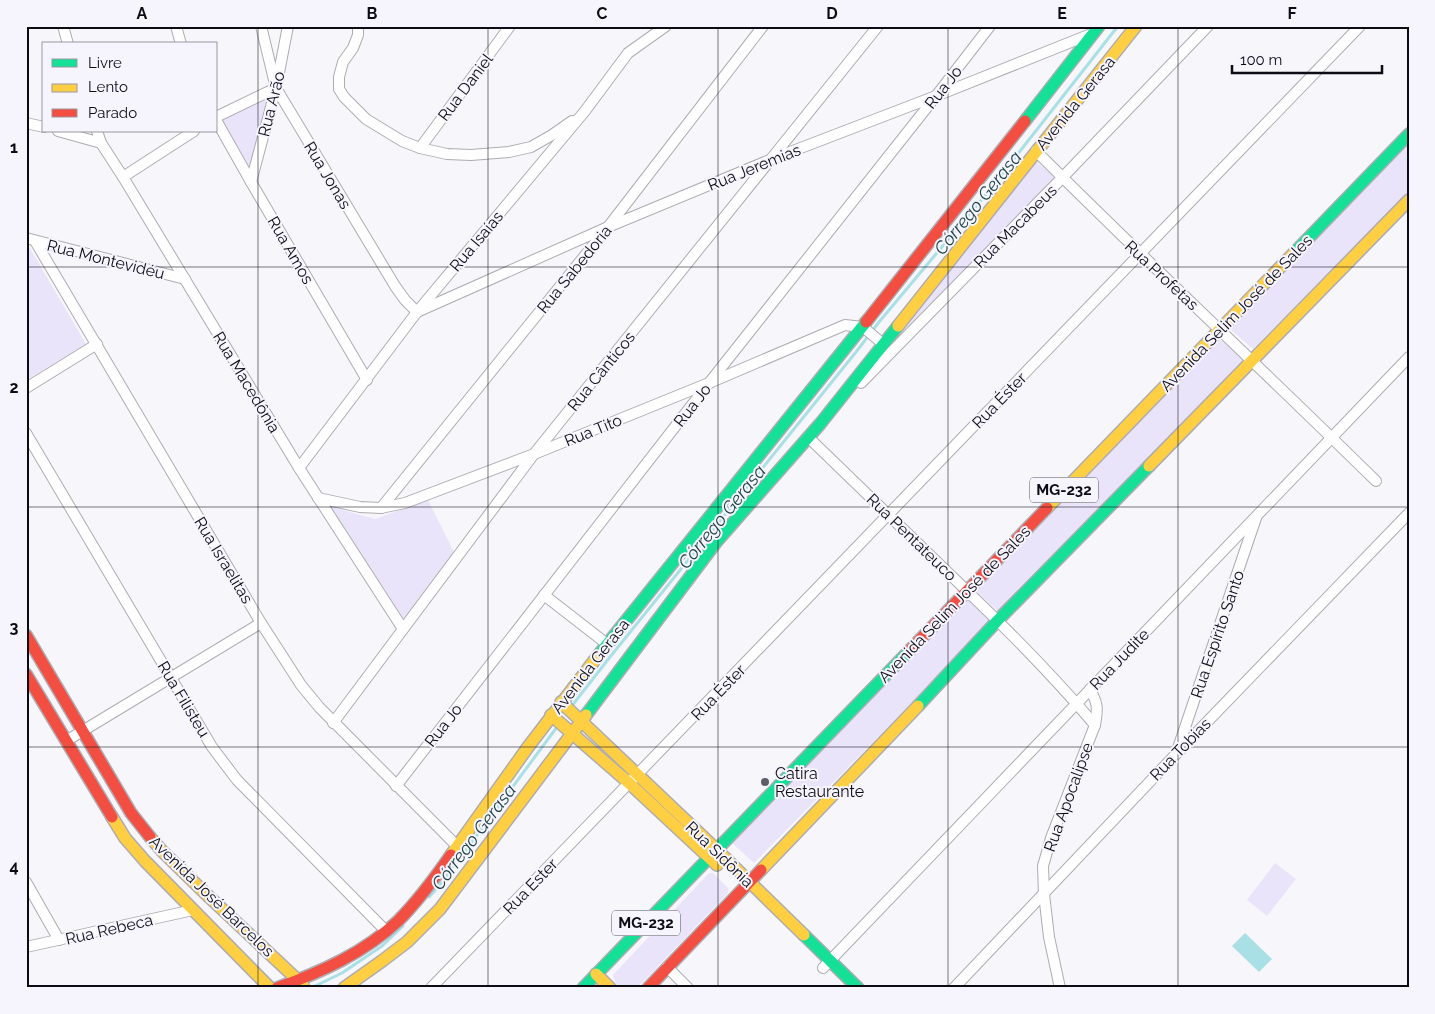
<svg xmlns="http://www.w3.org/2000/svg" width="1435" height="1014" viewBox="0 0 1435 1014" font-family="Raleway,sans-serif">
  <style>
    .green { fill: #eae4fa }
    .water { fill: #a9e0e5 }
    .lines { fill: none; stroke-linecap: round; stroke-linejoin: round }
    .stream { stroke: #a9e0e5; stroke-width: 3 }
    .street-casing { stroke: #aeacb2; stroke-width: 12 }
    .fast-casing { stroke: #aeacb2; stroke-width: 14 }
    .slow-casing { stroke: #aeacb2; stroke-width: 14 }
    .jam-casing { stroke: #aeacb2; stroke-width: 14 }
    .street { stroke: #fefefe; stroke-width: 10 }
    .fast { stroke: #16e098; stroke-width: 11 }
    .slow { stroke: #ffcf43; stroke-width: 11 }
    .jam { stroke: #f24e42; stroke-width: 11 }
    .grid { fill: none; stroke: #0d0b13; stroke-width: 1; stroke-opacity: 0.55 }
    .poi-dot { fill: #5f5d64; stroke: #f6f4fd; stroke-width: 2 }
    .labels { text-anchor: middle; stroke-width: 4; stroke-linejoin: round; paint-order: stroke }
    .shield { fill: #f6f4fd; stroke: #535159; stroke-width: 1 }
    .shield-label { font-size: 15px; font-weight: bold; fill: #0d0b13 }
    .street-label { font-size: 16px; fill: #0d0b13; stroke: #f6f4fd }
    .poi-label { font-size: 16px; fill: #0d0b13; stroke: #f6f4fd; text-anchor: start }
    .water-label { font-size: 18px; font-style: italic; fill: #1b4143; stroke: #f6f4fd }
    .neatline { fill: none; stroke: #0d0b13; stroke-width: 2 }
    .grid-label { font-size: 16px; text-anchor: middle; font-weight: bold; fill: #0d0b13 }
  </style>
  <rect width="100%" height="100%" fill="#f7f6fb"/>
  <g class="green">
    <path d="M272 93 249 173 219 119Z"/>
    <path d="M1409 142V191L1253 349 1229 328Z"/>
    <path d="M1035 160 1055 178 860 379Z"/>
    <path d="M26 245H28L86 344 26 380Z"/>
    <path d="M1218 338 1245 360 999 612 975 590Z"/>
    <path d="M428 500 455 554 405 621 331 507 375 519Z"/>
    <path d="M968 598 992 621 754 863 732 843Z"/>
    <path d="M1275 863 1296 879 1267 916 1247 900Z"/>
    <path d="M709 873H713L728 888V893L637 988H619L616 984 613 975Z"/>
  </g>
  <path class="water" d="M1245 933 1272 959 1259 972 1232 946Z"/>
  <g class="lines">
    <g class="stream">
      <path d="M571 707 610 657 856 352 879 322 988 192 1118 26"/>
      <path d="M429 897 440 885 557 727"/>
      <path d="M311 988 342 973 382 946 403 926"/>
    </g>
    <defs>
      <g id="street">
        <path d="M63 26 68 44"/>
        <path d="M176 26 181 44"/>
        <path d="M261 26 276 88 395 286 405 300 417 312 608 227 772 159 936 96 1091 34"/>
        <path d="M358 26V35L353 48 343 62 339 77V89L344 97 366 119 402 141 420 148 447 154 471 155 509 152 531 147 552 135 572 121"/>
        <path d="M216 117 276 88"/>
        <path d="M216 120 251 182 367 380"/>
        <path d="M26 123 44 127"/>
        <path d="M58 131 101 143"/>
        <path d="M97 131 101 143 123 177 299 468 403 629"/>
        <path d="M420 148 510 26"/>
        <path d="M1036 151C1148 263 1263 370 1376 481"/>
        <path d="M123 177 194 131"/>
        <path d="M251 182 276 88 288 26"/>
        <path d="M26 238 185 279"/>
        <path d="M35 241 261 623 301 685 319 707 457 846"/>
        <path d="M861 383 1062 178 1208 26"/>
        <path d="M26 388 97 344"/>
        <path d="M26 433 212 747 237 780 386 931"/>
        <path d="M808 437C861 488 914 539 966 590 1011 633 1054 677 1095 725"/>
        <path d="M299 468 417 312 585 111 628 53 666 26"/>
        <path d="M318 498 360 507 381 508 405 503 534 454 709 383 845 325 863 327 883 344"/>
        <path d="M381 508 608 227 763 26"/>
        <path d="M544 595 607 644"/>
        <path d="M333 723 534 454 878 26"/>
        <path d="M66 741 261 623"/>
        <path d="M1178 748 1256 518"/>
        <path d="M396 786 709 383 936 96 990 26"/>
        <path d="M26 882 59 940"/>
        <path d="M26 947 193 910"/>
        <path d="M667 967 688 988"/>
        <path d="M823 968 1409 357"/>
        <path d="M431 988 1360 26"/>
        <path d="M954 988 1177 753 1409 513"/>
        <path d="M1060 988 1049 937 1044 894 1043 866 1051 838 1095 725C1098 708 1098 704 1090 689"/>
      </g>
      <g id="fast">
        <path d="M1025 121 1099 26"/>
        <path d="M1294 253 1409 134"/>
        <path d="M597 657 866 322"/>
        <path d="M918 706 998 620 1149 466"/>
        <path d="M586 715 717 541 820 424 898 326"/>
        <path d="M804 935 858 988"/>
        <path d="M583 988 910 650"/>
      </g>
      <g id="slow">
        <path d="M898 326 1136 26"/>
        <path d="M1149 466 1409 200"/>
        <path d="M1047 508 1294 253"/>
        <path d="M561 702 717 850 804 935"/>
        <path d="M551 715 629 783 717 865"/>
        <path d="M112 817 125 838 145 861 270 988"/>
        <path d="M150 837 163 852 206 894 303 985"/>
        <path d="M451 855 528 747 597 657"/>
        <path d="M761 870 918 706"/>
        <path d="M596 974 610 988"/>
        <path d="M344 988 382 961 407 942 440 909 586 715"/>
      </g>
      <g id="jam">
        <path d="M866 322 1025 121"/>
        <path d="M26 635 131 813 150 837"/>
        <path d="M910 650 1047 508"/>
        <path d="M26 674 112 817"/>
        <path d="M277 988C321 972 364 953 398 921 418 901 435 878 451 855"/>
        <path d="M648 988 761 870"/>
      </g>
    </defs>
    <use href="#street" class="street-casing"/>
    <use href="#fast" class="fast-casing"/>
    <use href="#slow" class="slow-casing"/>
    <use href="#jam" class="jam-casing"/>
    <use href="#street" class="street"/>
    <use href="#fast" class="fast"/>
    <use href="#slow" class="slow"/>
    <use href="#jam" class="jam"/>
  </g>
  <path class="grid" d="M258 26V988M488 26V988M718 26V988M948 26V988M1178 26V988M26 267H1409M26 507H1409M26 747H1409"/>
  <circle class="poi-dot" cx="765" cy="782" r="5"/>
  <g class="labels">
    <g class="shield">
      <rect x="1030" y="477.5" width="68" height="25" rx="4"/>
      <rect x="612" y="910.5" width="68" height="25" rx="4"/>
    </g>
    <g class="shield-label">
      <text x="1064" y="495">MG-232</text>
      <text x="646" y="928">MG-232</text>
    </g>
    <g class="street-label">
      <text transform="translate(465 87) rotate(-53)" y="6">Rua Daniel</text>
      <text transform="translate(943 87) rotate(-52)" y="6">Rua Jo</text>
      <text transform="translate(1075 103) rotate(-51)" y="6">Avenida Gerasa</text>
      <text transform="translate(271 104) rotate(-76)" y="6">Rua Arão</text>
      <text transform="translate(754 167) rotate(-22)" y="6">Rua Jeremias</text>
      <text transform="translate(328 175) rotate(59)" y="6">Rua Jonas</text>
      <text transform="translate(1015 226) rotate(-45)" y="6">Rua Macabeus</text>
      <text transform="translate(476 241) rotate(-50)" y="6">Rua Isaías</text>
      <text transform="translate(291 250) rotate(60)" y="6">Rua Amos</text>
      <text transform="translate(106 259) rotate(14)" y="6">Rua Montevidéu</text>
      <text transform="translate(574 269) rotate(-51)" y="6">Rua Sabedoria</text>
      <text transform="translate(1162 275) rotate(43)" y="6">Rua Profetas</text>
      <text transform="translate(1236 313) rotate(-46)" y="6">Avenida Selim José de Sales</text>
      <text transform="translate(601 371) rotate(-51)" y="6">Rua Cânticos</text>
      <text transform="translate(247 382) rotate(59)" y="6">Rua Macedônia</text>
      <text transform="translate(999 400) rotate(-46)" y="6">Rua Éster</text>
      <text transform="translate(692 405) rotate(-52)" y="6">Rua Jo</text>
      <text transform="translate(593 430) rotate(-22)" y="6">Rua Tito</text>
      <text transform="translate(912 537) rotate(44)" y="6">Rua Pentateuco</text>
      <text transform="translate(224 560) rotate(59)" y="6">Rua Israelitas</text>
      <text transform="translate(954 604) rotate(-46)" y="6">Avenida Selim José de Sales</text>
      <text transform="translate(1217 634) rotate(-71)" y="6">Rua Espírito Santo</text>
      <text transform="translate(1119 659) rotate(-46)" y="6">Rua Judite</text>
      <text transform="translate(590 666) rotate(-52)" y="6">Avenida Gerasa</text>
      <text transform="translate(718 692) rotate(-46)" y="6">Rua Éster</text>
      <text transform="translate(184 699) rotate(59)" y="6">Rua Filisteu</text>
      <text transform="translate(443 725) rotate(-52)" y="6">Rua Jo</text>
      <text transform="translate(1180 749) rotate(-46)" y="6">Rua Tobias</text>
      <text transform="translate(1068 797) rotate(-70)" y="6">Rua Apocalipse</text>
      <text transform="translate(720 854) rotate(44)" y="6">Rua Sidônia</text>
      <text transform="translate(530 886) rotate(-46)" y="6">Rua Ester</text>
      <text transform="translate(212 896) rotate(44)" y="6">Avenida José Barcelos</text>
      <text transform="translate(109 929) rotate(-13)" y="6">Rua Rebeca</text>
    </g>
    <g class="poi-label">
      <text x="775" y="779">Catira<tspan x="775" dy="18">Restaurante</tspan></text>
    </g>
    <g class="water-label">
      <text transform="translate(978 203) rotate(-51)" y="6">Córrego Gerasa</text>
      <text transform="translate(722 517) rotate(-51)" y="6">Córrego Gerasa</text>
      <text transform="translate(474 837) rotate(-53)" y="6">Córrego Gerasa</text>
    </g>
  </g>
  <rect width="1435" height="1014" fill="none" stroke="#f6f4fd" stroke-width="55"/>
  <rect x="42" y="42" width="175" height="90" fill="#f6f4fd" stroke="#99979f"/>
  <rect x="52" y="59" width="25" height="8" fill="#16e098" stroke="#99979f"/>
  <text x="88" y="68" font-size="15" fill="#0d0b13">Livre</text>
  <rect x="52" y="84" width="25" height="8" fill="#ffcf43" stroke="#99979f"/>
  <text x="88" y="92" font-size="15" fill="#0d0b13">Lento</text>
  <rect x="52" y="109" width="25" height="8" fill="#f24e42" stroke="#99979f"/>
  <text x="88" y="118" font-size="15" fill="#0d0b13">Parado</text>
  <path d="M1232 65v8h150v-8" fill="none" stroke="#0d0b13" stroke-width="2.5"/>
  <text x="1240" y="65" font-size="15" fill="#0d0b13" stroke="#f6f4fd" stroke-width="4" paint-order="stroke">100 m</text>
  <rect x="28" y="28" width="1380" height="958" class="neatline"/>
  <g class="grid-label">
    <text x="142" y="19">A</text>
    <text x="372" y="19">B</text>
    <text x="602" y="19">C</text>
    <text x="832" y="19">D</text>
    <text x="1062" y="19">E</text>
    <text x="1292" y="19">F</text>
    <text x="14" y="153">1</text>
    <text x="14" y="393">2</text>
    <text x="14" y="633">3</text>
    <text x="14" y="872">4</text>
  </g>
</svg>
